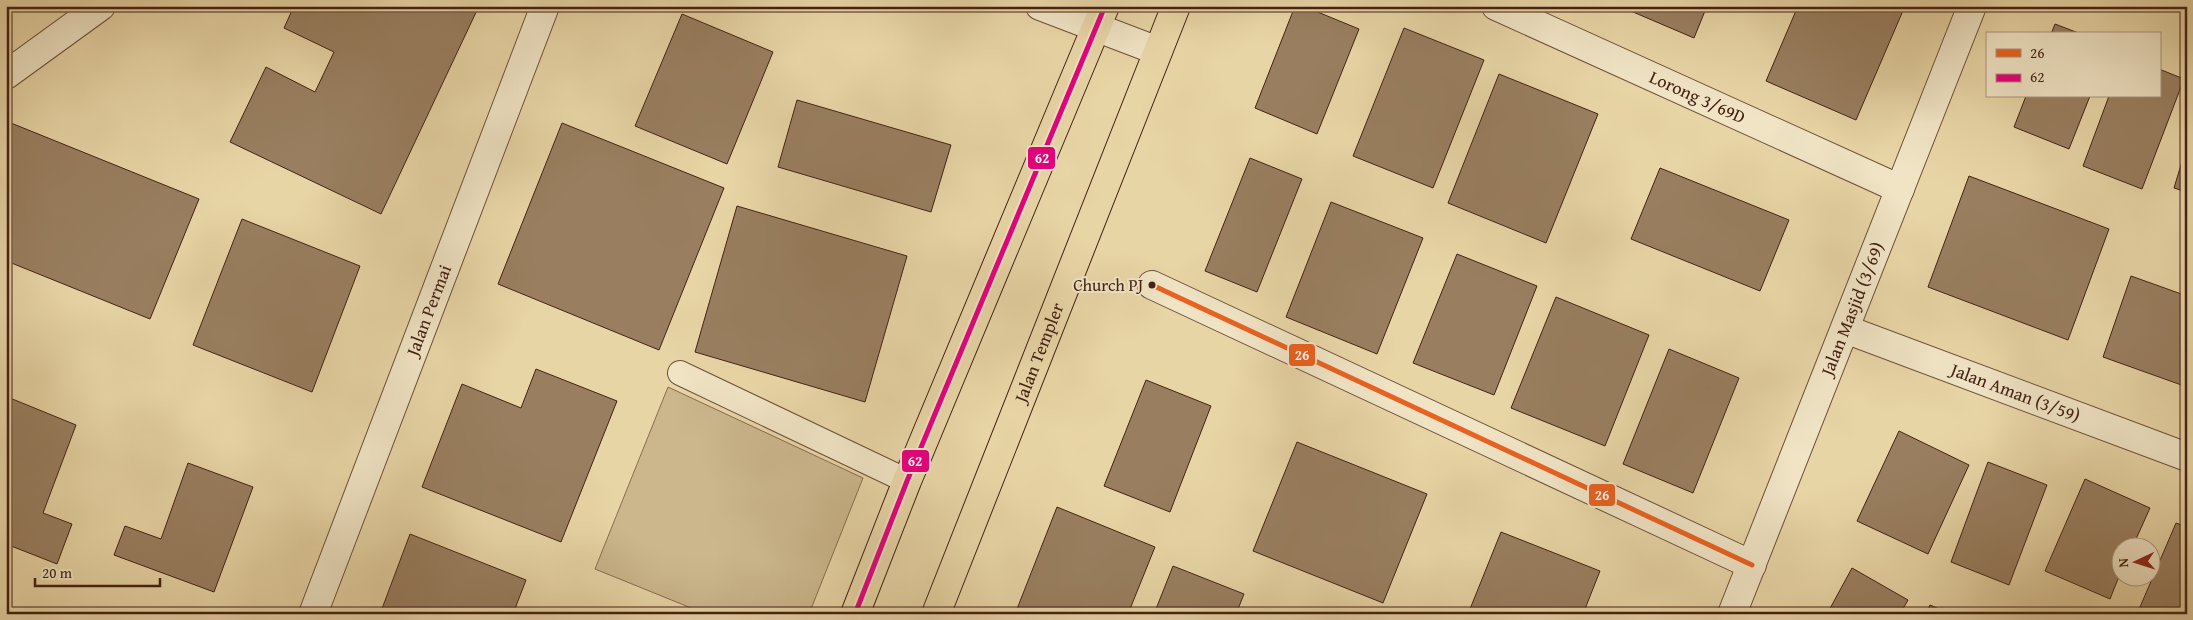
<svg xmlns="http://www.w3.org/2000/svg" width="2193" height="620" viewBox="0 0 2193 620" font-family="'Gentium Book Plus',serif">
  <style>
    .green { fill: #ccb78d; stroke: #886c50 }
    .building { fill: #997f60; stroke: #442214 }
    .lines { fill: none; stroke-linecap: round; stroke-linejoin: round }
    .lane-casing { stroke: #6d4f38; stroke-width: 26 }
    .street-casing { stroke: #6d4f38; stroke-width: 30 }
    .primary-casing { stroke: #442214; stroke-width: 30 }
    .lane { stroke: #f0e4c5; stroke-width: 24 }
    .street { stroke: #f0e4c5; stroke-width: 28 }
    .primary { stroke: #e8d5a6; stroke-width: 28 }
    .bus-1-casing { stroke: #f0e4c5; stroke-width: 9 }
    .bus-2-casing { stroke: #f0e4c5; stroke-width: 9 }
    .bus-1 { stroke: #e96221; stroke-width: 5 }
    .bus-2 { stroke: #e5007d; stroke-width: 5 }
    .bus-dot { fill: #442214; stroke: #f0e4c5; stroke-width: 2 }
    .labels { text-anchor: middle; stroke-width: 4; stroke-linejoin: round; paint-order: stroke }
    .bus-label { font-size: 17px; fill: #442214; stroke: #f0e4c5; text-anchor: end }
    .street-label { font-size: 18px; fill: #442214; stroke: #f0e4c5 }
    .line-badge { stroke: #f0e4c5; stroke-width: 2 }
    .badge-label { font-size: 14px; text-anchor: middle; font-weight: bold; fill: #fff }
  </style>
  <rect width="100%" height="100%" fill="#e8d5a6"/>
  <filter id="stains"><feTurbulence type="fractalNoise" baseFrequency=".004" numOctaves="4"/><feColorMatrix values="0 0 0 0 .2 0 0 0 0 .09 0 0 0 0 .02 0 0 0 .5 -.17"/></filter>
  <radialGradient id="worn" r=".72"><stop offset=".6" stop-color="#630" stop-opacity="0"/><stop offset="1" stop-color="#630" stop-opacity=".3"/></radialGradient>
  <path class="green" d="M668 387 863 478 809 614H706L595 569Z"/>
  <g class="building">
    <path d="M294 6H479L381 214 230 142 266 67 315 92 334 52 284 28Z"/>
    <path d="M1295 6H1303L1359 29 1317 134 1255 108Z"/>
    <path d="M1619 6H1707L1694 38Z"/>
    <path d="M1798 6H1905L1856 120 1766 81Z"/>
    <path d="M682 14 773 52 727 164 635 126Z"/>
    <path d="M2055 24 2081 34H2051Z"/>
    <path d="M1404 28 1484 60 1433 188 1353 156Z"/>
    <path d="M2159 69 2184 79 2142 189 2083 166 2109 96H2159Z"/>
    <path d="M1499 74 1598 114 1546 243 1448 203Z"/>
    <path d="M2026 96H2090L2069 149 2014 127Z"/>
    <path d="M797 100 951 145 931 212 778 167Z"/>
    <path d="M6 121 199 199 150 319 9 262 6 269Z"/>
    <path d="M562 123 724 188 659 350 498 284Z"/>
    <path d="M2187 145V192L2174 188Z"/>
    <path d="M1250 158 1302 179 1257 292 1205 271Z"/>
    <path d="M1660 168 1789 220 1760 291 1631 239Z"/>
    <path d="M1969 176 2109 229 2068 340 1928 287Z"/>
    <path d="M1331 202 1423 238 1377 354 1286 317Z"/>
    <path d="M737 206 907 256 865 402 695 352Z"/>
    <path d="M242 219 360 266 312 392 193 345Z"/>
    <path d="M1457 254 1537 286 1494 395 1413 363Z"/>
    <path d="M2131 276 2187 296V387L2103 357Z"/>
    <path d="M1556 297 1649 335 1605 446 1511 408Z"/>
    <path d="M1669 349 1739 378 1693 493 1623 464Z"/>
    <path d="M536 369 617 401 561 542 422 487 462 384 521 408Z"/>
    <path d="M1146 380 1211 406 1170 512 1104 486Z"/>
    <path d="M10 398 76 425 43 513 72 524 57 564 6 544V409Z"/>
    <path d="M1899 431 1969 465 1928 554 1857 521Z"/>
    <path d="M1297 442 1427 494 1383 603 1253 551Z"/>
    <path d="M1988 462 2047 485 2009 585 1951 562Z"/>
    <path d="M188 463 253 487 214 592 114 555 125 526 161 539Z"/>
    <path d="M2085 479 2150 508 2132 548H2120V574L2110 599 2045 571Z"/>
    <path d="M1057 507 1155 547 1128 614H1015Z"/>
    <path d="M2176 523 2187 527V614H2137Z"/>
    <path d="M1501 532 1600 571 1583 614H1468Z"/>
    <path d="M410 534 526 580 513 614H380Z"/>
    <path d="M1173 566 1244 594 1236 614H1154Z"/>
    <path d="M1852 568 1908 600 1900 614H1827Z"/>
    <path d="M1930 605 1951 614H1926Z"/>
  </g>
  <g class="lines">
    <defs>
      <path id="lane" d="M680 373 907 481"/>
      <g id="street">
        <path d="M1040 6 1158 51"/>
        <path id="s1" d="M1496 6 1900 189"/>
        <path d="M6 75 101 6"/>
        <path d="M1152 285 1752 565"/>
        <path id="s2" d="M1845 329 2187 457"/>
        <path id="s3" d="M313 614 545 6"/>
        <path id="s4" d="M1732 614 1972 6"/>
      </g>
      <g id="primary">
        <path d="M855 614 907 481 1105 6"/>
        <path id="s5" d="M936 614 1176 6"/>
      </g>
    </defs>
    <use href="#lane" class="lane-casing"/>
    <use href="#street" class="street-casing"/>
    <use href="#primary" class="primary-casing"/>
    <use href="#lane" class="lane"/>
    <use href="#street" class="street"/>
    <use href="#primary" class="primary"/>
    <defs>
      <path id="bus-1" d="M1152 285 1752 565"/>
      <path id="bus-2" d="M855 614 907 481 1105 6"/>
    </defs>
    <use href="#bus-1" class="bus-1-casing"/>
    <use href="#bus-2" class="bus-2-casing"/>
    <use href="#bus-1" class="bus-1"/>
    <use href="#bus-2" class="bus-2"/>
  </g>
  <circle class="bus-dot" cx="1152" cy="285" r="4.5"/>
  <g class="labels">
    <g class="bus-label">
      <text x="1143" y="291">Church PJ</text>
    </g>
    <g class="street-label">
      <text dy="6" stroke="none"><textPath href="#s1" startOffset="221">Lorong 3/69D</textPath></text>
      <text dy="6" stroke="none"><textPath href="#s3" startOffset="325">Jalan Permai</textPath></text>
      <text dy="6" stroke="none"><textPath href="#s4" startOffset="328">Jalan Masjid (3/69)</textPath></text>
      <text dy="6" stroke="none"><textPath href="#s5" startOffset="281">Jalan Templer</textPath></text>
      <text dy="6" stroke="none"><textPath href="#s2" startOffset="182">Jalan Aman (3/59)</textPath></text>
    </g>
  </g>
  <g class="line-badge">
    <rect x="1027" y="146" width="29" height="24" rx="5" fill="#e5007d"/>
    <rect x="1288" y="343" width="28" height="24" rx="5" fill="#e96221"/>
    <rect x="901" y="449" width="29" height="24" rx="5" fill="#e5007d"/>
    <rect x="1588" y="483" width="28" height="24" rx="5" fill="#e96221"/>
  </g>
  <g class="badge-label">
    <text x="1042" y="163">62</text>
    <text x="1302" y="360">26</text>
    <text x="915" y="466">62</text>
    <text x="1602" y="500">26</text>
  </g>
  <rect width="2193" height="620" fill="none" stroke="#e8d5a6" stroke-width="25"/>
  <rect x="8" y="8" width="2178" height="605" fill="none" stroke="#442214" stroke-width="2.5"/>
  <rect x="12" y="12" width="2168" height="595" fill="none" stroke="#442214"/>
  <rect x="1986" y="32" width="175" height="65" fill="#f0e4c5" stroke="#ab967e"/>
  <rect x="1996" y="49" width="25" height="8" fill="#e96221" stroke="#ab967e"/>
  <text x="2030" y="58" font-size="15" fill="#442214">26</text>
  <rect x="1996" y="74" width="25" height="8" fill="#e5007d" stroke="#ab967e"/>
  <text x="2030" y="82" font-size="15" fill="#442214">62</text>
  <g transform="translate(2136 562) rotate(266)"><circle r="24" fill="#f0e4c5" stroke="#ab967e"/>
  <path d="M0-4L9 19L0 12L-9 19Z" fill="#8f2418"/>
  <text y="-8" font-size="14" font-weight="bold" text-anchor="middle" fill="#442214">N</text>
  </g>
  <path d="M35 578v8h125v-8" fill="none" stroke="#442214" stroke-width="2.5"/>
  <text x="42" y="578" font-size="15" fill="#442214" stroke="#f0e4c5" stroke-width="4" paint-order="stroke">20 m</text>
  <rect width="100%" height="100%" filter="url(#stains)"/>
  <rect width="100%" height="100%" fill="url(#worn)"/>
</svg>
